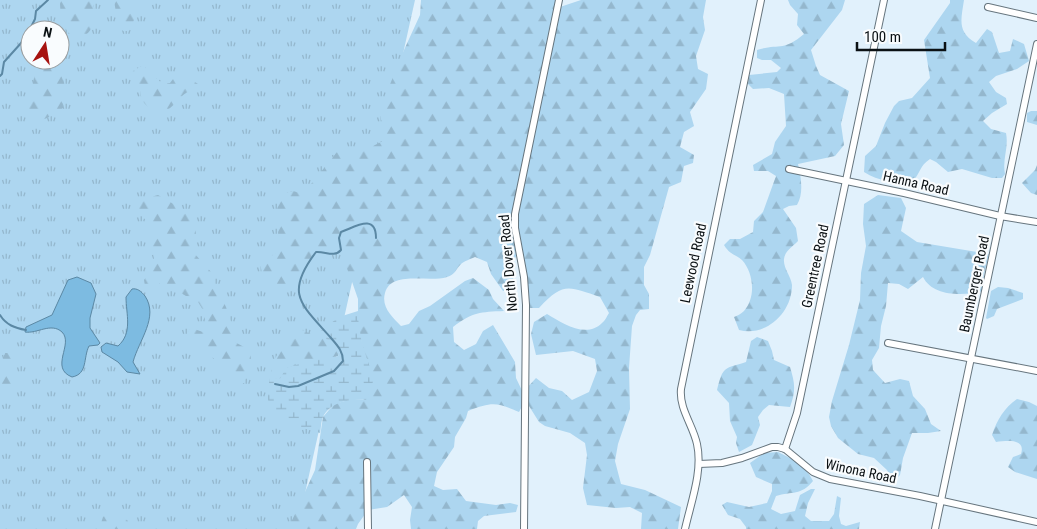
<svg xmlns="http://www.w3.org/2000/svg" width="1037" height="529" viewBox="0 0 1037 529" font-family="'Roboto Condensed',sans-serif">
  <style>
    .grass { fill: url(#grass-tufts); fill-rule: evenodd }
    .forest { fill: url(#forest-firs) }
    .wetland { fill: url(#wetland-marsh) }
    .water { fill: #7dbbe1; stroke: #5b88a4 }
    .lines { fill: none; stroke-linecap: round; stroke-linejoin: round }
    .stream { stroke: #5b88a4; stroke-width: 2 }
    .minor-casing { stroke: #66757e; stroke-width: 8 }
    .minor { stroke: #fff; stroke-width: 6 }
    .labels { text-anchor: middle; stroke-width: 4.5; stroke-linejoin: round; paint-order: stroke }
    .street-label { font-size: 14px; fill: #0b1114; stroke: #f9fcfe }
  </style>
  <defs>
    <pattern id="grass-tufts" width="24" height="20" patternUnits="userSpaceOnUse" patternTransform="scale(1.25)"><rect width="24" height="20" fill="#add6f0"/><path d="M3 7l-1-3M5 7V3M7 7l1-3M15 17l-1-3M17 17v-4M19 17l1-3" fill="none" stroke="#94b7cd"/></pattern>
    <pattern id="forest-firs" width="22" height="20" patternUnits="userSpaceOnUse" patternTransform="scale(1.25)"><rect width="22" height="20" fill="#add6f0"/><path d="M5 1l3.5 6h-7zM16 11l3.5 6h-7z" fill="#94b7cd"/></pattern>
    <pattern id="wetland-marsh" width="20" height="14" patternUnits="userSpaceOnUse" patternTransform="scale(1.25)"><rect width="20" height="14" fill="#add6f0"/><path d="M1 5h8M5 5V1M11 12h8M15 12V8" fill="none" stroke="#94b7cd"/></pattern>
  </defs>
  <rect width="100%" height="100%" fill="#e1f1fc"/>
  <path class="grass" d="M0 0H415L297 529H0ZM30 30H60V60H30Z"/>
  <g class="forest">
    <path d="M60 0H91C99 15 95 33 78 39 62 33 60 15 60 0Z"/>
    <path d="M114 0H134L136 16 129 31H123L118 26Z"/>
    <path d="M421 0H559L557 8 581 0H706L703 17 705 30 696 56 698 69 708 74 706 89 690 112 694 126 684 132 680 147 694 155 693 163 684 166 681 182 669 187 650 255 644 267V285L649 294V309L640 310 636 315 632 326 629 368 630 409 618 444 615 461 621 484 645 490 681 507 678 529H641L642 513 630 507 616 508 587 505 583 488 587 455 585 443 570 433 545 426 539 422 529 406 526 389 536 378 549 388 562 391 572 400 589 392 597 371 595 359 573 351 536 355 531 334 534 322 547 314C562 323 586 339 602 323 605 321 607 316 609 313L600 297C568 286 563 282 539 308H526L520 249 512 264 514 289 503 291 491 274 487 262 475 257C471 259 464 261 461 264 456 269 455 275 447 277 429 283 391 270 385 293 381 307 392 317 401 326L409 324 419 311 430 306 465 281 473 278 489 290 493 299 504 311C480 312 473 312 453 327L454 342 464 350 476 344 483 331 493 325 515 362 516 378 526 399 519 412C496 402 492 402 468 411L466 418 455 437 454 447 437 472 434 486 443 490 457 489 466 501 496 505 510 503 518 505 516 512 484 516 478 521 477 529H411L410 520 412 507 404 495 387 507 368 510 358 524 356 529H288L315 470 323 417 334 404 352 399 366 400 362 344 358 328V299L341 250 321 247 287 286 267 284 263 278 260 263 279 251 277 202 281 194 293 191 303 194 337 152H361L383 141 380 109 404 50 420 15Z"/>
    <path d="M788 0H845L842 10 811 50 816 66 820 75 849 91 841 124 844 145 835 156 798 164C801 177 804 193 797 205L789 206 783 209 796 228 798 241C792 247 785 251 784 259 783 268 791 276 792 285 792 313 766 337 739 330L734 317C737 316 741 314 744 311 756 298 754 273 742 260 735 254 730 255 724 245L730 239H740L753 232 754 221 763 212 776 176 768 171H754L753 165 772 154 775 142 786 126 784 94 769 88 753 89 748 84 749 75 777 72 781 68 771 60H762L757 58V50C779 43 783 52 804 34L797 25 798 14 790 5Z"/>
    <path d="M950 0H964C961 20 957 32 976 43L987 29 992 32 999 53 1010 51 1013 39 1024 44 1029 61 1017 69 996 76 989 82 996 92 1006 98 1007 104 992 113 983 121 991 129 1006 133C1009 148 1002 159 1005 174L1002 178H992L962 169 948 172 936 162 930 159C919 166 921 173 912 182 894 182 879 182 864 172L865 156 876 146 885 123 894 106 899 101 912 98 930 78 924 40 950 3Z"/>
    <path d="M41 64C66 63 66 89 63 108 56 113 48 119 40 120L29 112 25 104 32 88 36 68Z"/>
    <path d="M143 65 151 74 163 84 170 83 179 71 198 84 195 89C175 94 174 116 156 110 152 109 147 107 145 104 140 98 141 92 139 85 138 82 135 79 132 76L133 71Z"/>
    <path d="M1031 111H1037V125L1027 122V113Z"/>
    <path d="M1037 165V195L1031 193 1022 183 1035 170Z"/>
    <path d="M158 195 196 217V246L194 253 212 273 216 287 226 307 233 328 235 342 251 351V363L244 383 240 384 230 377 221 364 209 355 190 345C188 338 185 333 191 328L203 332 207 330 203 310 195 297 186 296 162 282 154 287 145 286 144 280 152 269 154 260 153 247 148 222 135 210 136 201Z"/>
    <path d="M878 195 901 198 906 208 901 231 917 242 989 254 983 279V291C964 296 933 297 923 277L908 289 899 284 888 283 886 306 881 326 879 348 872 360 873 370 885 383 900 379 909 381 913 396 925 409 931 424 941 431 928 433H912L903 458 900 475 893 482 887 470 874 458 858 454 838 438 831 426 829 417 832 401 849 345 860 300 861 273 866 246 863 224 864 204Z"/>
    <path d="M998 287 1008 288 1023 293V299L997 309 994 316 987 319 986 318 991 291Z"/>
    <path d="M298 328 317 337 337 342 340 352 338 356 324 358 286 368 280 379 270 378 273 362 283 345V339L292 329Z"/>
    <path d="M757 337 768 341 772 351 774 360 790 367C795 383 796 391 790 407L769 405 763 410 758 417 760 425 752 445 739 452 736 443 737 437 730 421 729 403 717 390C723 365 725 369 746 362L751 341Z"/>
    <path d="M5 353H10L15 359C13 372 17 383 9 394L0 386V366Z"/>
    <path d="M1017 399 1029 402 1037 406V479L1015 472 1008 467 1013 457 1021 454C1026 438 1007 441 996 442L992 435C997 420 1004 408 1017 399Z"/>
    <path d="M778 452C793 459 806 466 813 481 801 496 792 491 776 496L771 509 781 514 795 511 800 495 811 489H815L808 503 805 516 811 521H829L834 514 837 496 841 498 839 516 841 524 846 526 860 522 859 529H746V527L740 519 728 515 722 505 727 502 749 507 767 503 772 491V484L756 477 750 463 764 453Z"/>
    <path d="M111 511C119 512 122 516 128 521V529H99L103 517Z"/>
  </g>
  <path class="wetland" d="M358 311C358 336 366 356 374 379L366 400C351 399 331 401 323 417 321 421 321 429 320 433 286 422 260 421 270 378L280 379 286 368 305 362 338 356 340 351 337 342 314 336 339 317Z"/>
  <g class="water">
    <path d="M77 277 91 283 96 294 90 318V328L100 343 98 345 89 346C83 358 88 374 72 377 49 368 74 344 62 332 51 322 37 334 25 332L26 327 52 315 68 280Z"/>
    <path d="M132 289C137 288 141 291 145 296 159 317 139 340 133 362L140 374 127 372 118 362 102 352 101 347 106 343 118 346C133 333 126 314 126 297Z"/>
  </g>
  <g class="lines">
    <g class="stream">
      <path d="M0 76 2 74 4 62 22 42 24 41 35 19 36 11 48 0"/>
      <path d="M0 315C6 325 15 328 26 330"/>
      <path d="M275 384 289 387 298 386 334 371 343 361C343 351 337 345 331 338 301 304 284 294 316 252 325 251 334 258 341 250L339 238 341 232C355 227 376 213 376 238"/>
    </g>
    <defs>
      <g id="minor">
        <path d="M988 7 1037 18"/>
        <path d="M789 169 904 193 1000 216 1037 222"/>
        <path d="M888 343 1037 371"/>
        <path d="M785 449 797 413 884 0"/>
        <path d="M367 462 368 529"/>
        <path d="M699 464 722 463 742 458 772 447H778L785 449 813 472 830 479 920 496 1037 522"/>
        <path d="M524 529 526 305 524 277 515 228V214L559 0"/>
        <path d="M685 529C691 502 703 471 697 444 693 425 679 409 681 389L761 0"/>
        <path d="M935 529 1037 44"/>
      </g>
    </defs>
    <use href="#minor" class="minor-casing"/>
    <use href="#minor" class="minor"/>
  </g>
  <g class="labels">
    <g class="street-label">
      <text transform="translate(916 183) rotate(13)" y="5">Hanna Road</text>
      <text transform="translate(508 263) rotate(-95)" y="5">North Dover Road</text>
      <text transform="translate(693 263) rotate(-78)" y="5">Leewood Road</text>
      <text transform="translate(815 266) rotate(-78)" y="5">Greentree Road</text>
      <text transform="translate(974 284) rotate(-78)" y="5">Baumberger Road</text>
      <text transform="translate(861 471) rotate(12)" y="5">Winona Road</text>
    </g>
  </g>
  <g transform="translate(45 45) rotate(12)"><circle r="24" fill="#f9fcfe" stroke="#9a9ea0"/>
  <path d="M0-4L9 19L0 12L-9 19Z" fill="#a71310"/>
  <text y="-8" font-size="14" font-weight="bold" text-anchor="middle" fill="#0b1114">N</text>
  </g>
  <path d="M857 42v8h88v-8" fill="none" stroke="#0b1114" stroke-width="2.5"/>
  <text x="864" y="42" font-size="15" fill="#0b1114" stroke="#f9fcfe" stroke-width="4" paint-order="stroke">100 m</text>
</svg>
